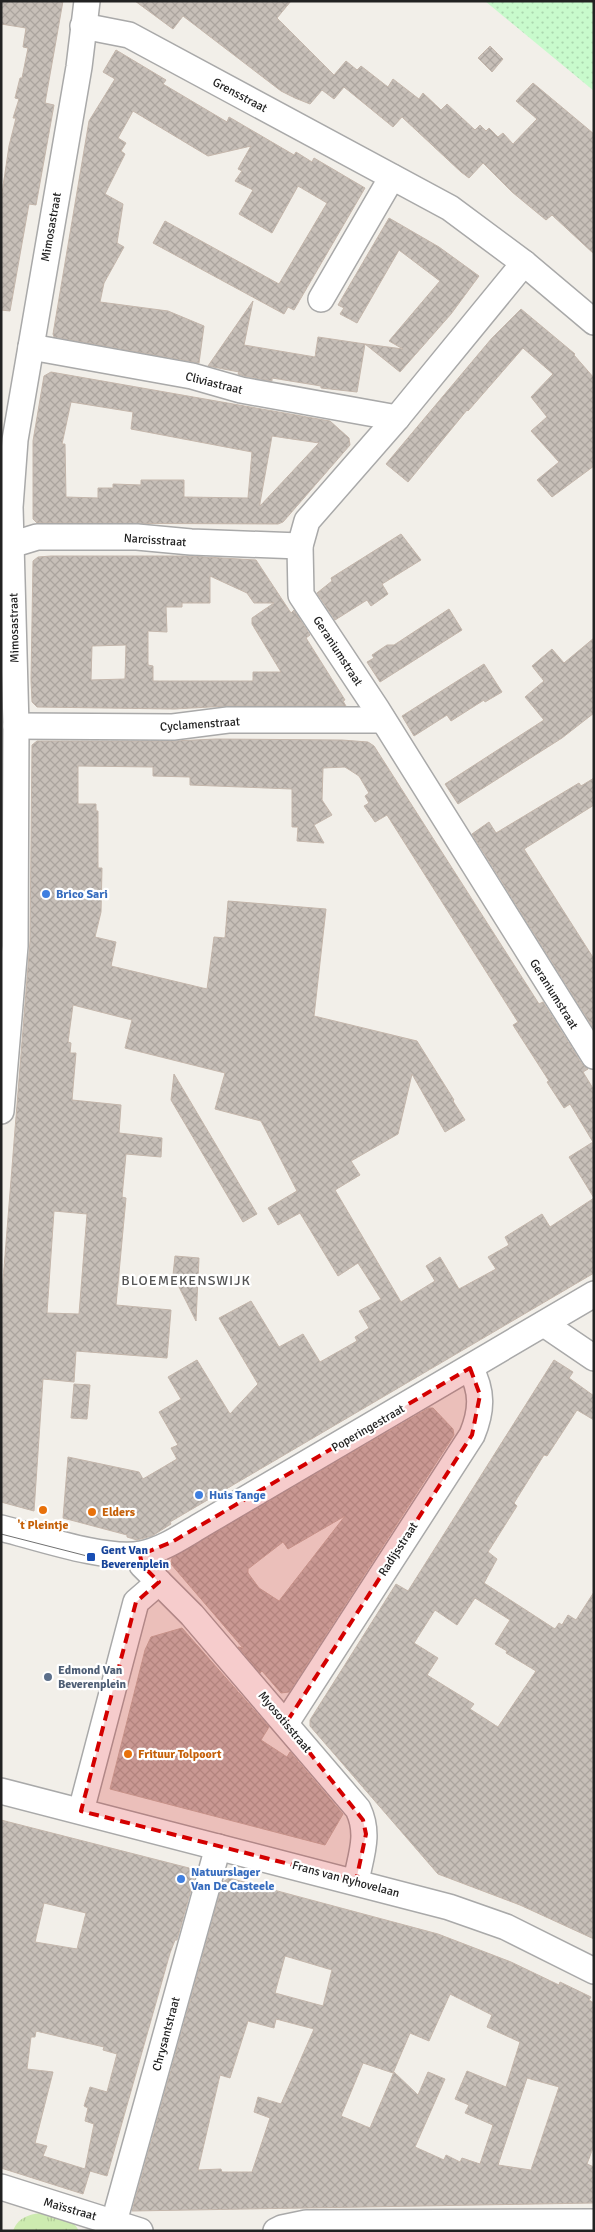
<svg xmlns="http://www.w3.org/2000/svg" width="595" height="2232" viewBox="0 0 595 2232" font-family="Signika,sans-serif">
  <style>
    .grass { fill: url(#grass-tufts) }
    .park { fill: url(#park-dots) }
    .building { fill: url(#building-cross-hatch); stroke: #c4b6ab; fill-rule: evenodd }
    .lines { fill: none; stroke-linecap: round; stroke-linejoin: round }
    .minor-casing { stroke: #a9a9a9; stroke-width: 28 }
    .minor { stroke: #fff; stroke-width: 25 }
    .tram { stroke: #707070; stroke-width: 1 }
    .marked { fill: #d40000; fill-opacity: 0.2; stroke: #d40000; stroke-width: 4; stroke-dasharray: 10 6; stroke-linejoin: round }
    .shop-dot { fill: #3f7fe0; stroke: #fff; stroke-width: 2 }
    .food-dot { fill: #e8710a; stroke: #fff; stroke-width: 2 }
    .transit-dot { fill: #1a4fb4; stroke: #fff; stroke-width: 2 }
    .service-dot { fill: #5c6f8a; stroke: #fff; stroke-width: 2 }
    .labels { text-anchor: middle; stroke-width: 4.5; stroke-linejoin: round; paint-order: stroke }
    .street-label { font-size: 12px; fill: #222; stroke: #fff }
    .shop-label { font-size: 12px; font-weight: bold; fill: #366cbe; stroke: #fff; text-anchor: start }
    .food-label { font-size: 12px; font-weight: bold; fill: #c56008; stroke: #fff; text-anchor: start }
    .transit-label { font-size: 12px; font-weight: bold; fill: #164399; stroke: #fff; text-anchor: start }
    .service-label { font-size: 12px; font-weight: bold; fill: #4e5e75; stroke: #fff; text-anchor: start }
    .neighbourhood-label { font-size: 14px; letter-spacing: 1px; fill: #555; stroke: #fff }
  </style>
  <defs>
    <pattern id="grass-tufts" width="24" height="20" patternUnits="userSpaceOnUse" patternTransform="scale(1.25)"><rect width="24" height="20" fill="#cdebb0"/><path d="M3 7l-1-3M5 7V3M7 7l1-3M15 17l-1-3M17 17v-4M19 17l1-3" fill="none" stroke="#b0c997"/></pattern>
    <pattern id="park-dots" width="8" height="8" patternUnits="userSpaceOnUse" patternTransform="scale(1.25)"><rect width="8" height="8" fill="#c8facc"/><path d="M2 2h.1M6 6h.1" fill="none" stroke="#acd6af" stroke-width="1.8" stroke-linecap="round"/></pattern>
    <pattern id="building-cross-hatch" width="8" height="8" patternUnits="userSpaceOnUse" patternTransform="scale(1.25)"><rect width="8" height="8" fill="#c7bfb8"/><path d="M0 0l8 8M0 8l8-8" fill="none" stroke="#aba49e"/></pattern>
  </defs>
  <rect width="100%" height="100%" fill="#f2efe9"/>
  <path class="grass" d="M50 2212C64 2214 72 2219 79 2231H13C18 2215 35 2213 50 2212Z"/>
  <path class="park" d="M485 1H594V91Z"/>
  <g class="building">
    <path d="M1 1H63L45 103 54 105 36 205 29 204 10 311 1 310V200L9 146 16 118H13L19 99 15 98 20 78H22L28 48 23 47 26 28 1 24Z"/>
    <path d="M135 1H291L277 18 334 75 346 61 357 70 361 66 388 87 393 79 419 99 423 93 441 110 447 104 475 130 480 125 486 131 489 128 498 137 503 133 513 144 537 119 516 101 533 83 594 134V254L552 215 546 220 512 192 483 163 469 178 461 172 402 117 393 127 344 87 334 99 322 90 310 104 295 98 281 91 183 16 173 29Z"/>
    <path d="M490 46 503 59 492 72 478 58Z"/>
    <path d="M116 50 166 80 163 84 227 122 229 117 294 155 296 152 312 162 314 158 365 188 294 310 288 307 284 314 153 243 165 221 279 284 327 203 298 186 272 233 239 214 253 190 235 181 242 171 238 169 251 146 208 156 133 111 118 138 126 143 121 151 125 154 105 194 123 204 117 243 124 247 104 283 100 302 168 311 204 326 199 363 54 337 53 334 89 121 115 79 103 72Z"/>
    <path d="M389 218 439 247 479 276 451 314 400 372 365 344 403 349 389 341 440 281 399 250 357 323 340 314 344 308 338 305Z"/>
    <path d="M253 301 244 345 315 357 318 337 365 344 357 392 321 388V386L272 378V381L244 376 238 374 239 372 208 366Z"/>
    <path d="M521 309 575 354 574 355 594 378V466L552 497 537 480 559 462 531 431 547 417 531 397 553 374 523 348 468 411 467 410 408 482 386 464 492 338Z"/>
    <path d="M51 372 330 421 349 438 350 445 283 522 278 524 37 523 33 519V441L44 376ZM71 402 133 412 131 429 252 452 248 498 184 497V480H141V485L113 484V488H98V498L66 497 65 444H62ZM272 436 319 443 260 506V503Z"/>
    <path d="M401 534 421 560 382 584 388 594 371 606 367 600 335 620 317 593 332 581 331 578Z"/>
    <path d="M51 556H189L256 560 291 613 294 610 310 635 306 638 345 700 343 701 346 706H228L174 709 37 707 32 702 31 680 33 561 38 557ZM210 576 247 593 254 603H274L252 618V624L281 672H253V681H153V666L148 665V631L167 632 166 607H182V603H210ZM126 645 125 679 91 680 92 646Z"/>
    <path d="M449 609 462 630 380 682 367 662 374 658 372 655 387 645H394Z"/>
    <path d="M594 638V713L562 738 458 804 445 784 544 720 525 697 544 681 532 666 552 649 564 663Z"/>
    <path d="M484 664 502 692 485 702 484 700 451 721 447 715 414 736 402 716Z"/>
    <path d="M216 739 342 740 368 742 374 746 539 1004 543 1002 582 1064 588 1069 583 1072 594 1090V1273L170 1522 171 1524 152 1536 137 1540 127 1537V1535L63 1518 68 1457 139 1472 143 1479 177 1459 171 1448 178 1445 159 1412 181 1399 168 1377 197 1360 230 1414 258 1384 219 1318 251 1301 279 1347 303 1334 320 1362 357 1341 355 1337 369 1328 359 1311 381 1299 358 1263 338 1276 300 1213 278 1225 268 1208 297 1191 261 1121 215 1109 225 1073 125 1048 132 1020 73 1005 68 1042 71 1043 70 1053H76L72 1100 121 1105 119 1133 162 1138 161 1157 126 1154 122 1197 126 1198 116 1305 171 1310 167 1358 76 1351 74 1382 43 1379 34 1511 1 1502V1306L30 941 32 745 37 741H173ZM78 766 153 767V776L190 777V785L292 789V827H298L297 841 324 843 314 825 332 815 322 800 323 768 345 767 359 776 369 793 365 796 369 803 364 806 375 822 387 815 518 1022 513 1025 549 1081 547 1082 564 1108 570 1104 593 1142 569 1157 594 1198 550 1227 542 1214 505 1237 509 1245 488 1257 496 1269 459 1289 440 1257 426 1266 435 1281 401 1302 335 1190 360 1175 351 1161 398 1134 412 1074 445 1132 465 1120 453 1101 454 1100 417 1041 314 1016 326 909 228 901 225 938 214 937 207 989 111 966 116 942 95 937 101 912 102 868H98V811H96V804H78ZM54 1211 87 1214 79 1314 47 1313Z"/>
    <path d="M594 778V805L524 849 594 959V1029L472 834 489 822 496 833 579 783 581 786Z"/>
    <path d="M174 1074 257 1214 243 1222 171 1100Z"/>
    <path d="M175 1256 199 1258 196 1321 173 1275Z"/>
    <path d="M554 1360 573 1372 569 1378 594 1396V1420L577 1410 547 1456 544 1455 514 1503 517 1506 488 1552 497 1559 484 1583 555 1629 559 1623 562 1625 568 1615 576 1620 594 1592V1939L520 1905 438 1874 310 1726V1720L396 1584 408 1591ZM475 1598 510 1620 495 1644 507 1651 506 1653 536 1671 498 1727 470 1709 474 1704 427 1675 438 1658 414 1643 435 1610 457 1625Z"/>
    <path d="M74 1384 90 1385 87 1419 71 1418Z"/>
    <path d="M429 1408H433L453 1429 454 1435 289 1692 281 1693 262 1671 260 1673 238 1647 243 1648 171 1564 172 1558ZM345 1516 279 1601 259 1588 248 1573V1569L283 1542 288 1549Z"/>
    <path d="M182 1628 269 1727 261 1740 287 1757 290 1752 343 1814 325 1845 110 1789 145 1650 151 1637Z"/>
    <path d="M1 1820 189 1868 194 1879 177 1940H175L170 1953 107 2176 90 2171 83 2194 1 2168ZM44 1903 86 1913 77 1949 35 1942ZM36 2031 104 2047 103 2050 117 2054 107 2092 90 2087 84 2106 88 2108 85 2121 94 2124 85 2169 43 2156 47 2146 35 2143 53 2072 27 2069 31 2037H35Z"/>
    <path d="M229 1878 438 1934 511 1962 559 1985 560 1982 591 1997 589 2000 594 2003V2145L587 2164 594 2167V2203L132 2211 223 1882ZM285 1956 332 1970 323 2006 275 1993ZM450 1994 492 2015 487 2027 520 2042 506 2087 467 2071 455 2099 469 2105 465 2113 493 2125 480 2164 462 2158 460 2162 446 2155 444 2160 415 2147 445 2079 428 2072 418 2095 394 2072 370 2128 341 2116 363 2063 393 2073 410 2033 429 2041ZM276 2019 314 2029 281 2104 258 2097 254 2112 270 2118 252 2172H222L221 2169 198 2170 220 2075 230 2078 248 2021 274 2028ZM527 2078 559 2087 531 2170 498 2165Z"/>
  </g>
  <g class="lines">
    <defs>
      <g id="minor">
        <path d="M83 26 129 35 450 208 524 263 594 322"/>
        <path d="M524 263 397 418 307 521 300 546 301 595 376 708 594 1056"/>
        <path d="M321 299 392 177"/>
        <path d="M31 347 192 376 241 390 397 418"/>
        <path d="M1 548 37 537H137L191 542 300 546"/>
        <path d="M16 726 173 727 228 720H383"/>
        <path d="M1 1111 15 946 16 726 10 507 15 440 79 67 87 1"/>
        <path d="M544 1324 594 1358"/>
        <path d="M1 1528C37 1537 107 1561 141 1554 163 1550 184 1535 203 1524L594 1294"/>
        <path d="M140 1555 142 1565 192 1615 358 1809C370 1834 361 1855 356 1881"/>
        <path d="M286 1723 472 1435C482 1411 483 1391 470 1368"/>
        <path d="M1 1791 449 1907 506 1927 594 1971"/>
        <path d="M81 1811 136 1602 159 1582"/>
        <path d="M1 2187 140 2231"/>
        <path d="M114 2222 218 1847"/>
        <path d="M276 2231 282 2228 306 2223 594 2222"/>
      </g>
    </defs>
    <use href="#minor" class="minor-casing"/>
    <use href="#minor" class="minor"/>
    <path class="tram" d="M1 1534 91 1557"/>
  </g>
  <path class="marked" d="M470 1368 480 1395 472 1435 286 1723 363 1820 366 1834 356 1881 81 1811 136 1602 159 1582 142 1565 140 1555 172 1542Z"/>
  <g class="shop-dot">
    <circle cx="46" cy="894" r="5"/>
    <circle cx="199" cy="1495" r="5"/>
    <circle cx="181" cy="1879" r="5"/>
  </g>
  <g class="food-dot">
    <circle cx="43" cy="1510" r="5"/>
    <circle cx="92" cy="1512" r="5"/>
    <circle cx="128" cy="1754" r="5"/>
  </g>
  <rect class="transit-dot" x="86" y="1552" width="10" height="10" rx="2.5"/>
  <circle class="service-dot" cx="48" cy="1677" r="5"/>
  <g class="labels">
    <g class="street-label">
      <text transform="translate(240 95) rotate(28)" y="4">Grensstraat</text>
      <text transform="translate(51 227) rotate(-80)" y="4">Mimosastraat</text>
      <text transform="translate(214 383) rotate(14)" y="4">Cliviastraat</text>
      <text transform="translate(155 540) rotate(4)" y="4">Narcisstraat</text>
      <text transform="translate(14 628) rotate(-91)" y="4">Mimosastraat</text>
      <text transform="translate(338 651) rotate(57)" y="4">Geraniumstraat</text>
      <text transform="translate(200 724) rotate(-4)" y="4">Cyclamenstraat</text>
      <text transform="translate(554 994) rotate(58)" y="4">Geraniumstraat</text>
      <text transform="translate(368 1428) rotate(-30)" y="4">Poperingestraat</text>
      <text transform="translate(398 1549) rotate(-57)" y="4">Radijsstraat</text>
      <text transform="translate(285 1722) rotate(50)" y="4">Myosotisstraat</text>
      <text transform="translate(346 1879) rotate(15)" y="4">Frans van Ryhovelaan</text>
      <text transform="translate(166 2034) rotate(-75)" y="4">Chrysantstraat</text>
      <text transform="translate(70 2209) rotate(16)" y="4">Maïsstraat</text>
    </g>
    <g class="shop-label">
      <text x="56" y="898">Brico Sari</text>
      <text x="209" y="1499">Huis Tange</text>
      <text x="191" y="1876">Natuurslager<tspan x="191" dy="14">Van De Casteele</tspan></text>
    </g>
    <g class="food-label">
      <text x="102" y="1516">Elders</text>
      <text x="43" y="1529" text-anchor="middle">'t Pleintje</text>
      <text x="138" y="1758">Frituur Tolpoort</text>
    </g>
    <g class="transit-label">
      <text x="101" y="1554">Gent Van<tspan x="101" dy="14">Beverenplein</tspan></text>
    </g>
    <g class="service-label">
      <text x="58" y="1674">Edmond Van<tspan x="58" dy="14">Beverenplein</tspan></text>
    </g>
    <g class="neighbourhood-label">
      <text x="186" y="1285">BLOEMEKENSWIJK</text>
    </g>
  </g>
  <rect width="595" height="2232" fill="none" stroke="#222222" stroke-width="5"/>
</svg>
